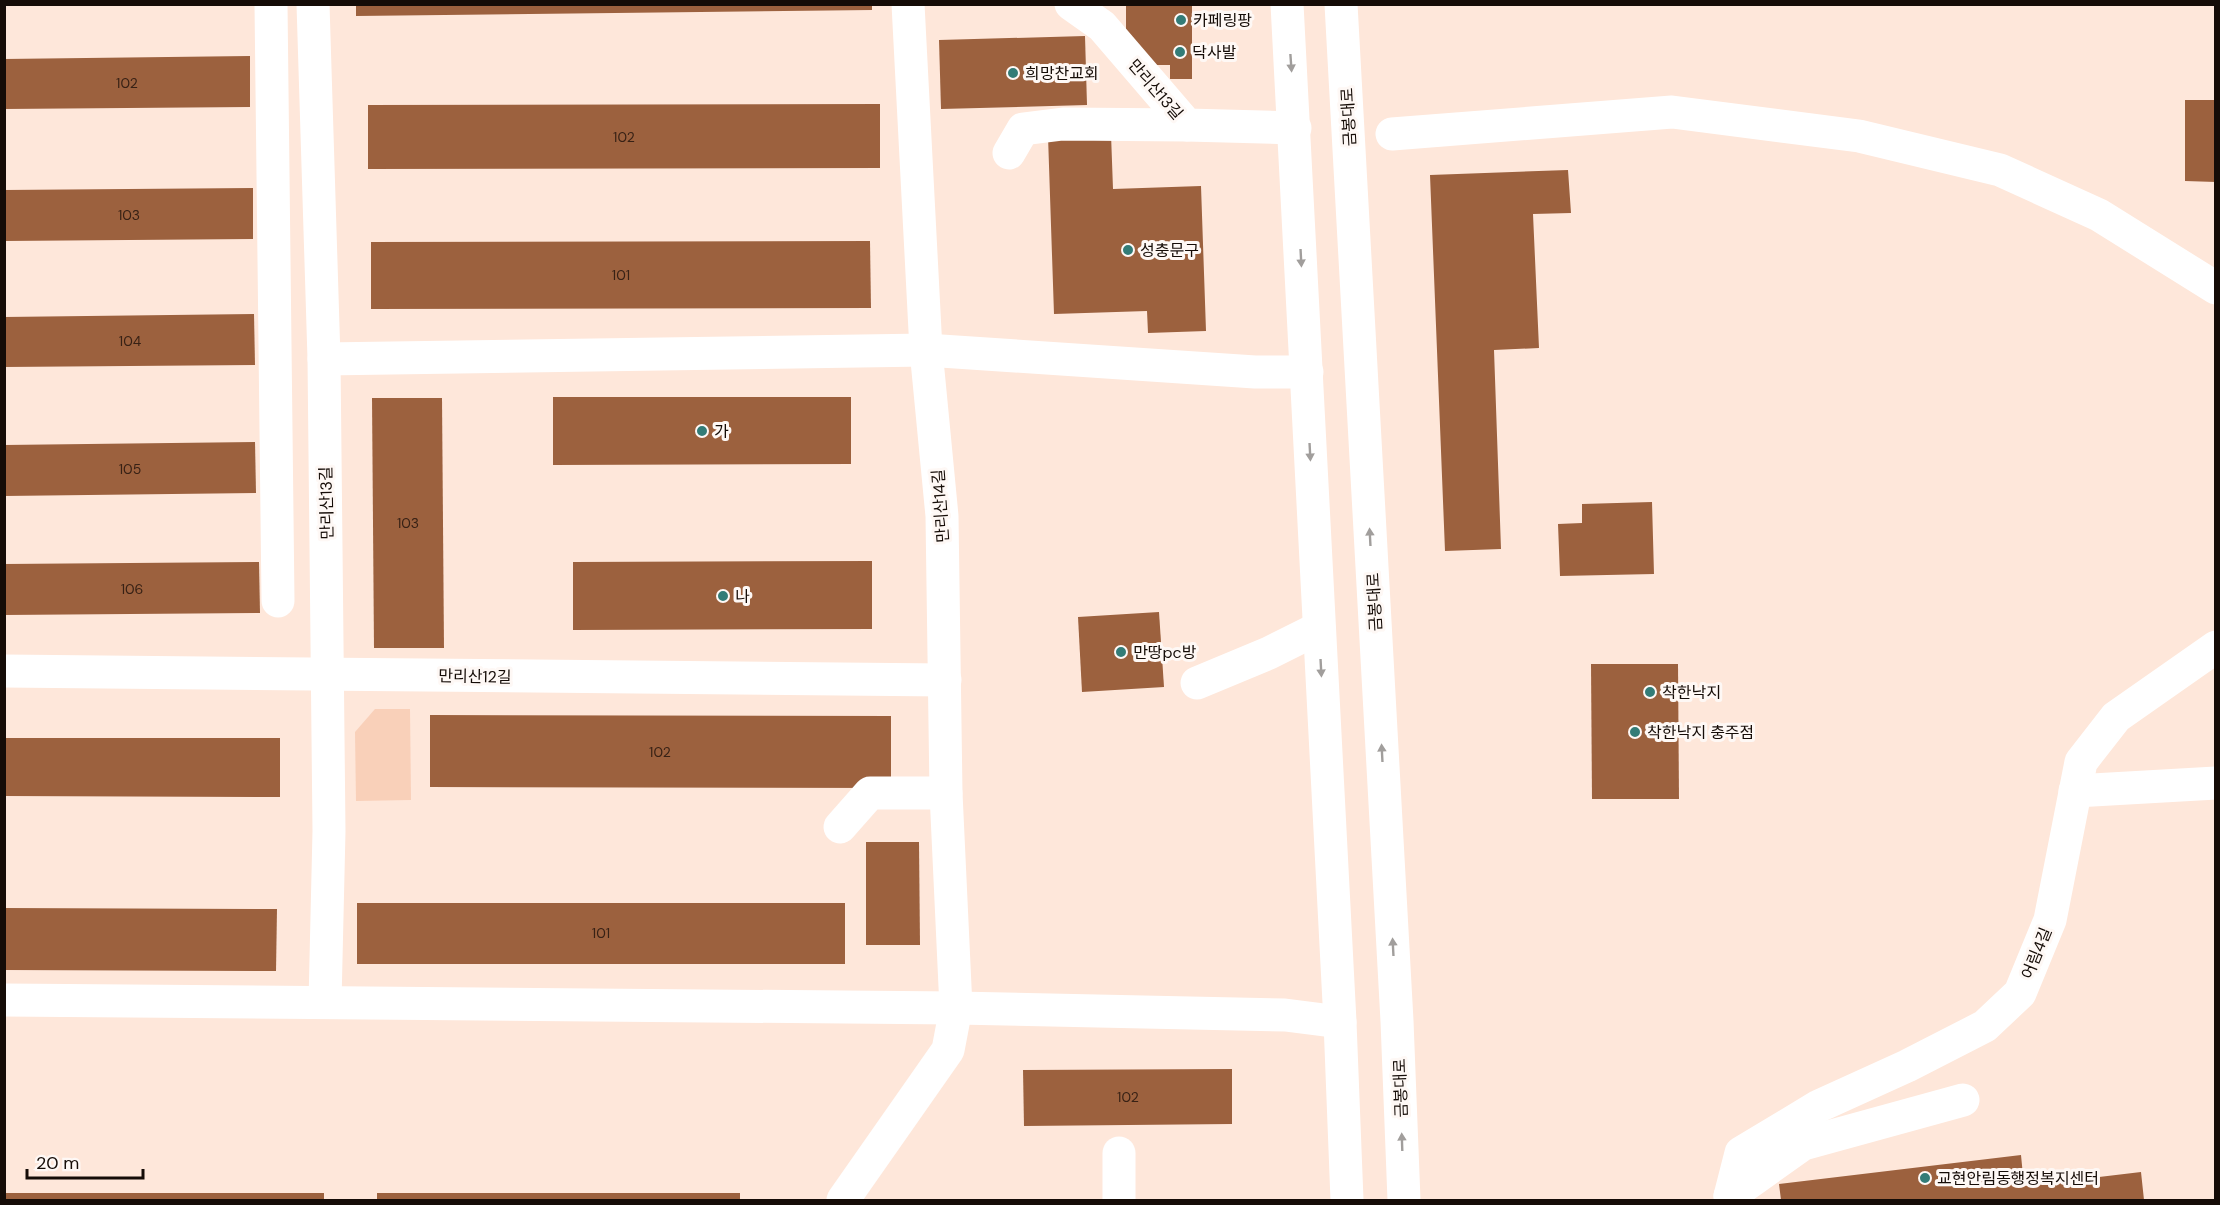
<svg xmlns="http://www.w3.org/2000/svg" width="2220" height="1205" viewBox="0 0 2220 1205" font-family="'DM Sans','Noto Sans KR',sans-serif">
  <style>
    .green { fill: #f9d0b9 }
    .building { fill: #9c613e }
    .lines { fill: none; stroke-linecap: round; stroke-linejoin: round }
    .minor { stroke: #fff; stroke-width: 33 }
    .oneway { fill: #a19e9c }
    .poi-dot { fill: #337c77; stroke: #fef8f5; stroke-width: 2 }
    .labels { text-anchor: middle; stroke-width: 6; stroke-linejoin: round; paint-order: stroke }
    .number-label { font-size: 14px; fill: #372115 }
    .poi-label { font-size: 16px; fill: #150c07; stroke: #fef8f5; text-anchor: start }
    .street-label { font-size: 16px; fill: #150c07; stroke: #fef8f5 }
  </style>
  <rect width="100%" height="100%" fill="#fee7da"/>
  <path class="green" d="M375 709H410L411 800 356 801 355 732Z"/>
  <g class="building">
    <path d="M356 4H872V10L356 16Z"/>
    <path d="M1126 4H1192V79H1170V65H1154L1126 39Z"/>
    <path d="M1085 36 1087 105 941 109 939 40Z"/>
    <path d="M250 56V107L4 109V59Z"/>
    <path d="M2185 100H2216V182L2185 181Z"/>
    <path d="M880 104V168L368 169V105Z"/>
    <path d="M1111 134 1113 189 1201 186 1206 331 1148 333 1147 311 1054 314 1048 136Z"/>
    <path d="M1568 170 1571 213 1533 214 1539 348 1494 350 1501 549 1445 551 1430 175Z"/>
    <path d="M253 188V239L4 241V190Z"/>
    <path d="M870 241 871 308 371 309V242Z"/>
    <path d="M254 314 255 365 4 367V317Z"/>
    <path d="M553 397H851V464L553 465Z"/>
    <path d="M372 398H442L444 648H374Z"/>
    <path d="M255 442 256 493 4 496V445Z"/>
    <path d="M1652 502 1654 574 1560 576 1558 524 1582 523V504Z"/>
    <path d="M872 561V629L573 630V562Z"/>
    <path d="M259 562 260 613 4 615V564Z"/>
    <path d="M1159 612 1164 687 1082 692 1078 617Z"/>
    <path d="M1591 664H1678L1679 799H1592Z"/>
    <path d="M430 715 891 716V788L430 787Z"/>
    <path d="M4 738H280V797L4 796Z"/>
    <path d="M866 842H919L920 945H866Z"/>
    <rect x="357" y="903" width="488" height="61"/>
    <path d="M4 908 277 909 276 971 4 970Z"/>
    <path d="M1232 1069V1124L1024 1126 1023 1070Z"/>
    <path d="M2021 1155 2024 1186 2141 1172 2144 1200H1781L1779 1184Z"/>
    <rect x="4" y="1193" width="320" height="7"/>
    <rect x="377" y="1193" width="363" height="7"/>
  </g>
  <g class="lines">
    <g class="minor">
      <path d="M271 4 278 601"/>
      <path d="M313 4 324 359 329 831 325 1002"/>
      <path d="M1071 4 1102 26 1187 125 1295 128"/>
      <path d="M1287 4 1340 1022 1347 1200"/>
      <path d="M1341 4 1397 1021 1404 1200"/>
      <path d="M1392 134 1672 112 1859 136 2000 170 2099 215 2216 288"/>
      <path d="M1009 153 1023 129 1063 124 1187 125"/>
      <path d="M324 359 926 350 1255 372H1307"/>
      <path d="M4 671 945 680"/>
      <path d="M1197 683 1269 653 1319 628"/>
      <path d="M2075 791 2216 783"/>
      <path d="M840 827 870 793H946"/>
      <path d="M4 1000 956 1008 1285 1015 1340 1022"/>
      <path d="M1119 1153V1200"/>
      <path d="M1730 1196 1741 1153 1819 1106 1907 1066 1985 1026 2020 993 2050 920 2081 762 2116 717 2216 647"/>
      <path d="M1730 1196 1803 1144 1963 1100"/>
      <path d="M843 1200 948 1050 956 1008 946 793 942 516 926 350 908 4"/>
    </g>
  </g>
  <defs><path id="oneway-solid" d="M-6-.8H1V-3.2L6.5 0L1 3.2V.8H-6Z" transform="scale(1.5)"/></defs>
  <g class="oneway">
    <use href="#oneway-solid" transform="translate(1291 63) rotate(86)"/>
    <use href="#oneway-solid" transform="translate(1301 258) rotate(87)"/>
    <use href="#oneway-solid" transform="translate(1310 452) rotate(87)"/>
    <use href="#oneway-solid" transform="translate(1370 537) rotate(-93)"/>
    <use href="#oneway-solid" transform="translate(1321 668) rotate(87)"/>
    <use href="#oneway-solid" transform="translate(1382 753) rotate(-93)"/>
    <use href="#oneway-solid" transform="translate(1393 947) rotate(-93)"/>
    <use href="#oneway-solid" transform="translate(1402 1142) rotate(-92)"/>
  </g>
  <g class="poi-dot">
    <circle cx="1181" cy="20" r="6"/>
    <circle cx="1180" cy="52" r="6"/>
    <circle cx="1013" cy="73" r="6"/>
    <circle cx="1128" cy="250" r="6"/>
    <circle cx="702" cy="431" r="6"/>
    <circle cx="723" cy="596" r="6"/>
    <circle cx="1121" cy="652" r="6"/>
    <circle cx="1650" cy="692" r="6"/>
    <circle cx="1635" cy="732" r="6"/>
    <circle cx="1925" cy="1178" r="6"/>
  </g>
  <g class="labels">
    <g class="number-label">
      <text x="127" y="88">102</text>
      <text x="624" y="142">102</text>
      <text x="129" y="220">103</text>
      <text x="621" y="280">101</text>
      <text x="130" y="346">104</text>
      <text x="130" y="474">105</text>
      <text x="408" y="528">103</text>
      <text x="132" y="594">106</text>
      <text x="660" y="757">102</text>
      <text x="601" y="938">101</text>
      <text x="1128" y="1102">102</text>
    </g>
    <g class="poi-label">
      <text x="1193" y="26">카페링팡</text>
      <text x="1192" y="58">닥사발</text>
      <text x="1025" y="79">희망찬교회</text>
      <text x="1140" y="256">성충문구</text>
      <text x="714" y="437">가</text>
      <text x="735" y="602">나</text>
      <text x="1133" y="658">만땅pc방</text>
      <text x="1662" y="698">착한낙지</text>
      <text x="1647" y="738">착한낙지 충주점</text>
      <text x="1937" y="1184">교현안림동행정복지센터</text>
    </g>
    <g class="street-label">
      <text transform="translate(1156 89) rotate(49)" y="6">만리산13길</text>
      <text transform="translate(1348 117) rotate(-93)" y="6">금봉대로</text>
      <text transform="translate(326 503) rotate(-91)" y="6">만리산13길</text>
      <text transform="translate(940 506) rotate(-94)" y="6">만리산14길</text>
      <text transform="translate(1374 602) rotate(-93)" y="6">금봉대로</text>
      <text transform="translate(475 676) rotate(1)" y="6">만리산12길</text>
      <text transform="translate(2036 953) rotate(-68)" y="6">어림4길</text>
      <text transform="translate(1400 1088) rotate(-92)" y="6">금봉대로</text>
    </g>
  </g>
  <rect width="2220" height="1205" fill="none" stroke="#150c07" stroke-width="12"/>
  <path d="M27 1169v9h116v-9" fill="none" stroke="#150c07" stroke-width="3"/>
  <text x="36" y="1169" font-size="18" fill="#150c07" stroke="#fef8f5" stroke-width="4.5" paint-order="stroke">20 m</text>
</svg>
